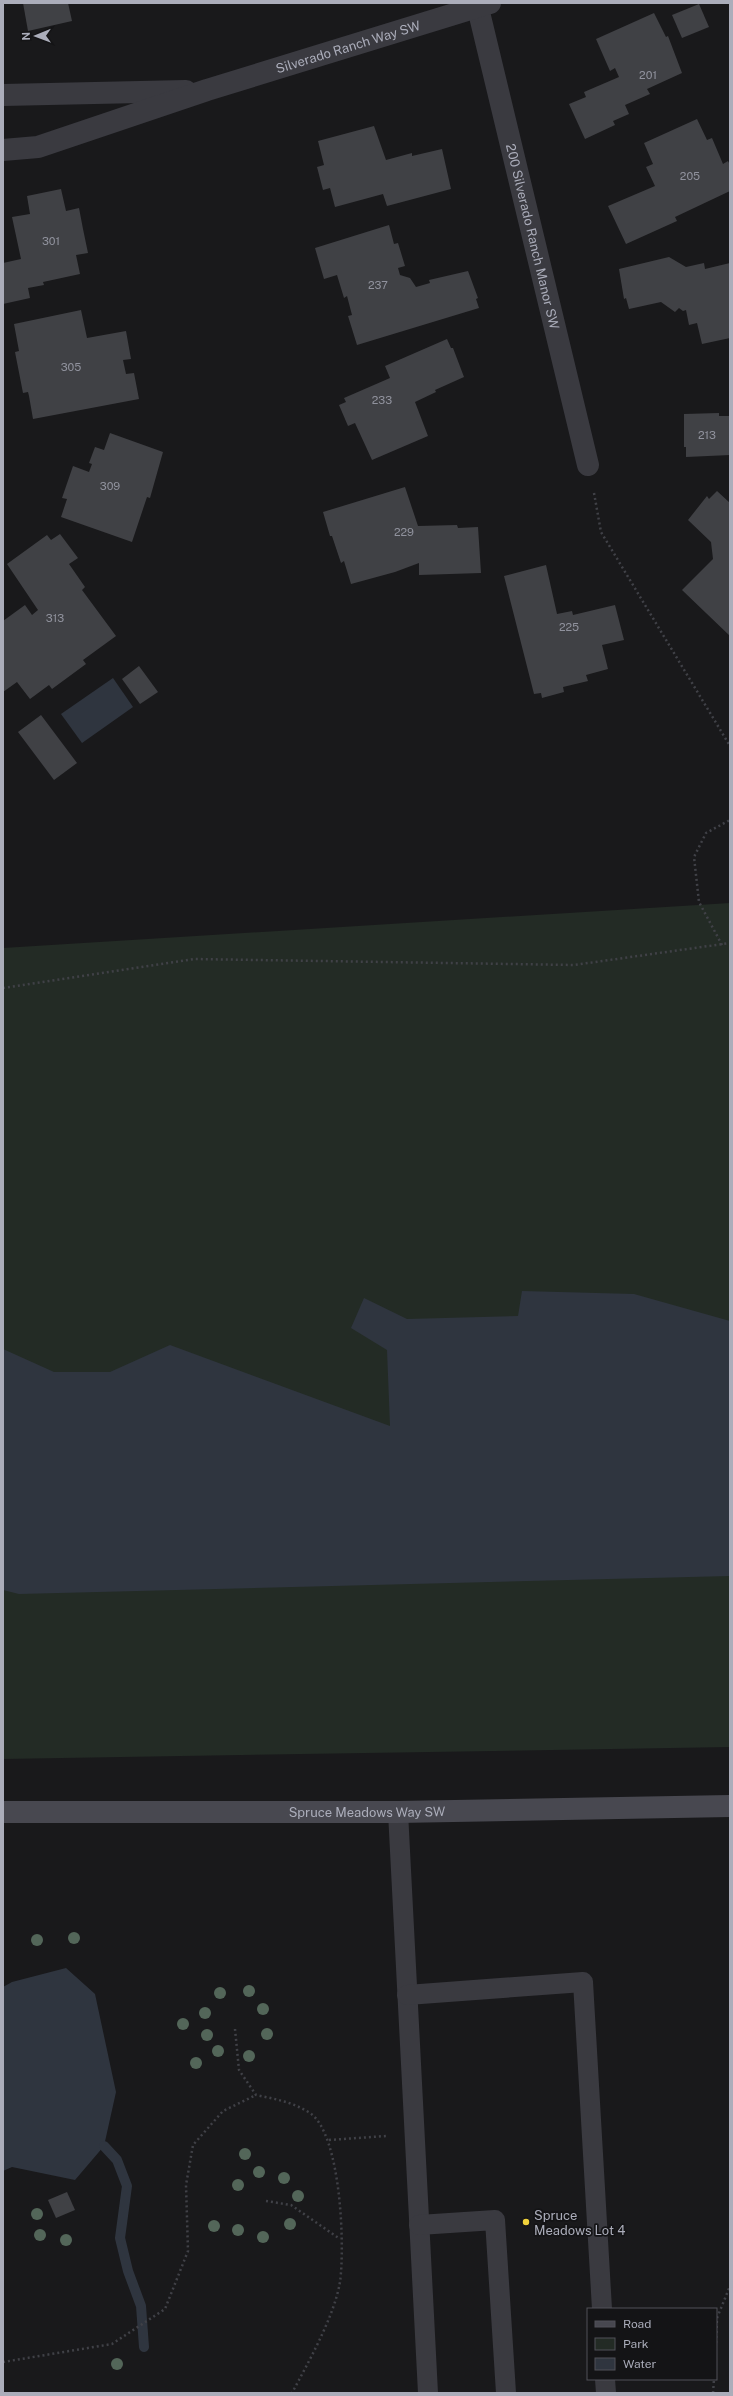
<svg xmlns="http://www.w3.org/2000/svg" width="733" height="2396" viewBox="0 0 733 2396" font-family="'Public Sans',sans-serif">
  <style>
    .green { fill: #232b25 }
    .water { fill: #2f353f }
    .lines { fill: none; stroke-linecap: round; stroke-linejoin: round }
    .stream { stroke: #2f353f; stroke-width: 10 }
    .building { fill: #404145 }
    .path { stroke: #404147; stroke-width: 2.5; stroke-dasharray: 2 3; stroke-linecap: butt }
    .service { stroke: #3a3a40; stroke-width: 20 }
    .minor { stroke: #3a3a40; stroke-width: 22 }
    .secondary { stroke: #484850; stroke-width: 22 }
    .tree { fill: #536659 }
    .poi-dot { fill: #f1d23b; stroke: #141416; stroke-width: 1.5 }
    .labels { text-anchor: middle; stroke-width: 3.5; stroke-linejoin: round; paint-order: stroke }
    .number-label { font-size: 11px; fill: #90929d }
    .street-label { font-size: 13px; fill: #abadba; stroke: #141416 }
    .poi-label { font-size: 13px; fill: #abadba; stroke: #141416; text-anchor: start }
  </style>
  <rect width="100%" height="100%" fill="#19191b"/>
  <path class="green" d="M730 903V1747L3 1759V948Z"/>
  <g class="water">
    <path d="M113 678 133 707 82 743 61 714Z"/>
    <path d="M522 1291 634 1294 730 1321V1576L19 1594 3 1590V1349L54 1372H110L170 1345 390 1426 387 1350 351 1328 364 1298 407 1319 518 1316Z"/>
    <path d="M66 1968 95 1994 116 2092 104 2146 75 2180 12 2167 3 2171V1987L12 1982Z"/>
  </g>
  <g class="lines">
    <path class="stream" d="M104 2146 117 2160 127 2186 120 2238 128 2271 141 2306 144 2347"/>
  </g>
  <g class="building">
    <path d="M23 3H68L72 21 28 31Z"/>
    <path d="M699 4 709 27 682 38 672 15Z"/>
    <path d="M654 13 666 37 668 36 682 73 647 89 650 94 625 105 629 114 613 121 615 125 585 139 569 104 586 97 584 92 619 77 615 68 610 71 596 39Z"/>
    <path d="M697 119 707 140 712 138 723 164 728 161 730 165V191L675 217 677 221 626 244 608 206 655 186 646 167 653 164 644 143Z"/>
    <path d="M374 126 386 160 412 153V156L442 149 451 189 387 206 383 194 335 207 330 188 323 190 317 167 324 165 318 141Z"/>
    <path d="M61 189 66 211 79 208 83 229 88 253 76 255 80 274 43 282 44 285 28 288 30 298 3 304V263L21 259 12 217 30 214 27 196Z"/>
    <path d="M389 225 394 244 398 243 405 266 398 268 400 275 410 278 416 287 430 283 429 280 468 271 478 298 476 299 479 308 357 345 348 316 352 315 347 296 344 298 337 275 324 279 315 248Z"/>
    <path d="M669 257 686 267 704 263 705 269 730 263V338L702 344 697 323 689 325 686 310 683 311 679 308 675 312 661 302 629 309 626 298 624 299 619 269Z"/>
    <path d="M81 310 87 338 126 331 131 359 123 360 126 374 134 373 139 399 33 419 29 396 28 392 23 393 15 352 19 351 14 324Z"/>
    <path d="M447 339 451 348H453L464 377 435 390 436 392 415 402 428 436 372 460 355 423 348 426 339 405 346 402 344 398 390 378 385 366Z"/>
    <path d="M719 413V416H730V455L686 457V447H684V414Z"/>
    <path d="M110 433 163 452 150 498 147 497 132 542 61 517 67 499 62 498 73 466 89 472 92 464 89 463 95 447 104 450Z"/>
    <path d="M405 487 418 526 457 525 458 528 478 527 481 573 419 575V563L395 572 351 584 344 561 341 563 332 536H330L323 512Z"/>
    <path d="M717 491 730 503V636L682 590 713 559 711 542 688 520 707 496 709 499Z"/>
    <path d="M60 534 78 558 69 564 85 587 82 590 116 636 83 660 86 664 52 689 49 685 30 699 17 682 3 692V621L25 605 32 615 38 610 7 564 47 535 51 540Z"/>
    <path d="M546 565 557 614 572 611 573 615 615 605 624 640 602 645 608 669 586 675 588 681 563 687 564 692 542 698 541 693 534 694 504 576Z"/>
    <path d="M139 666 158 692 140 704 122 679Z"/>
    <path d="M41 715 77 763 54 780 18 732Z"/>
    <path d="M67 2192 75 2210 56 2218 48 2200Z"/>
  </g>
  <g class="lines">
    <g class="path">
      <path d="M594 493 601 532 730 746"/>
      <path d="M722 945 699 902 694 857 706 833 730 820"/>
      <path d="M3 988 194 959 574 965 730 943"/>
      <path d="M235 2029 239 2070 256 2095C275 2099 293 2102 310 2113 341 2134 345 2246 340 2282 334 2317 309 2361 292 2393"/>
      <path d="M329 2140 386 2136"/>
      <path d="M266 2201 291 2205 340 2239"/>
      <path d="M716 2343 717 2318 730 2286"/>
      <path d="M3 2362 112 2344 165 2309 188 2251 186 2185 193 2145 223 2111 256 2095"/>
      <path d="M713 2393 714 2379"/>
    </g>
    <g class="service">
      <path d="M398 1812 428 2393"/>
      <path d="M407 1995 583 1982 602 2309"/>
      <path d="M419 2225 495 2220 506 2393"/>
      <path d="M605 2379 606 2393"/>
    </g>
    <g class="minor">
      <path id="s1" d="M478 8 588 465"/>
      <path d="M3 95 186 91"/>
      <path id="s2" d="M3 150 38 147 207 90 490 3"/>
    </g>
    <path class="secondary" id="s3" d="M3 1812H398L730 1806"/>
  </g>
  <g class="tree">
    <circle cx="74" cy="1938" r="6"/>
    <circle cx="37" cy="1940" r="6"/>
    <circle cx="249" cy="1991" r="6"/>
    <circle cx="220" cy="1993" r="6"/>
    <circle cx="263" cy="2009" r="6"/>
    <circle cx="205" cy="2013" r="6"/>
    <circle cx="183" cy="2024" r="6"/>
    <circle cx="267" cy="2034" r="6"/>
    <circle cx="207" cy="2035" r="6"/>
    <circle cx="218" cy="2051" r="6"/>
    <circle cx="249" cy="2056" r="6"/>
    <circle cx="196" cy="2063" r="6"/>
    <circle cx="245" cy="2154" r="6"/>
    <circle cx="259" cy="2172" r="6"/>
    <circle cx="284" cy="2178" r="6"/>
    <circle cx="238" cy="2185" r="6"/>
    <circle cx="298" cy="2196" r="6"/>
    <circle cx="37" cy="2214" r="6"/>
    <circle cx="290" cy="2224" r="6"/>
    <circle cx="214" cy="2226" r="6"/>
    <circle cx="238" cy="2230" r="6"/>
    <circle cx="40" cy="2235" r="6"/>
    <circle cx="263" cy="2237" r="6"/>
    <circle cx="66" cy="2240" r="6"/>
    <circle cx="117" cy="2364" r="6"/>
  </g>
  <circle class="poi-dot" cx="526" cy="2222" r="4"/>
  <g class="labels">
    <g class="number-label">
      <text x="648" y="79">201</text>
      <text x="690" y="180">205</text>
      <text x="51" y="245">301</text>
      <text x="378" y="289">237</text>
      <text x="71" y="371">305</text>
      <text x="382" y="404">233</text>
      <text x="707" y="439">213</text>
      <text x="110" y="490">309</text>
      <text x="404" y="536">229</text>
      <text x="55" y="622">313</text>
      <text x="569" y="631">225</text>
    </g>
    <g class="street-label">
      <text dy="5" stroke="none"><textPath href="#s2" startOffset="361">Silverado Ranch Way SW</textPath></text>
      <text dy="5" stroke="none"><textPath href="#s1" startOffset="235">200 Silverado Ranch Manor SW</textPath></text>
      <text dy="5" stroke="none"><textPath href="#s3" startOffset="364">Spruce Meadows Way SW</textPath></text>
    </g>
    <g class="poi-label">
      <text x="534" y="2220">Spruce<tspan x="534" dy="15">Meadows Lot 4</tspan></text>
    </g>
  </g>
  <rect width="733" height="2396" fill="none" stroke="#abadba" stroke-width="8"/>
  <rect x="587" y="2308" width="130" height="72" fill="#141416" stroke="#505158"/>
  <rect x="595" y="2321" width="20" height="6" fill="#484850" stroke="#505158"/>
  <text x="623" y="2328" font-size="12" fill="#abadba">Road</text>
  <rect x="595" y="2338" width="20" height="12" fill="#232b25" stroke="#505158"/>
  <text x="623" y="2348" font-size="12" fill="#abadba">Park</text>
  <rect x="595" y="2358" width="20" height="12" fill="#2f353f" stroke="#505158"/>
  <text x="623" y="2368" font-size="12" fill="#abadba">Water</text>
  <g transform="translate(36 36) rotate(269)" stroke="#141416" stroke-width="3" paint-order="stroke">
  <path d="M0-3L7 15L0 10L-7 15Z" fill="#abadba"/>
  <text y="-6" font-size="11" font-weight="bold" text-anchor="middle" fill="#abadba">N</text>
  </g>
</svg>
